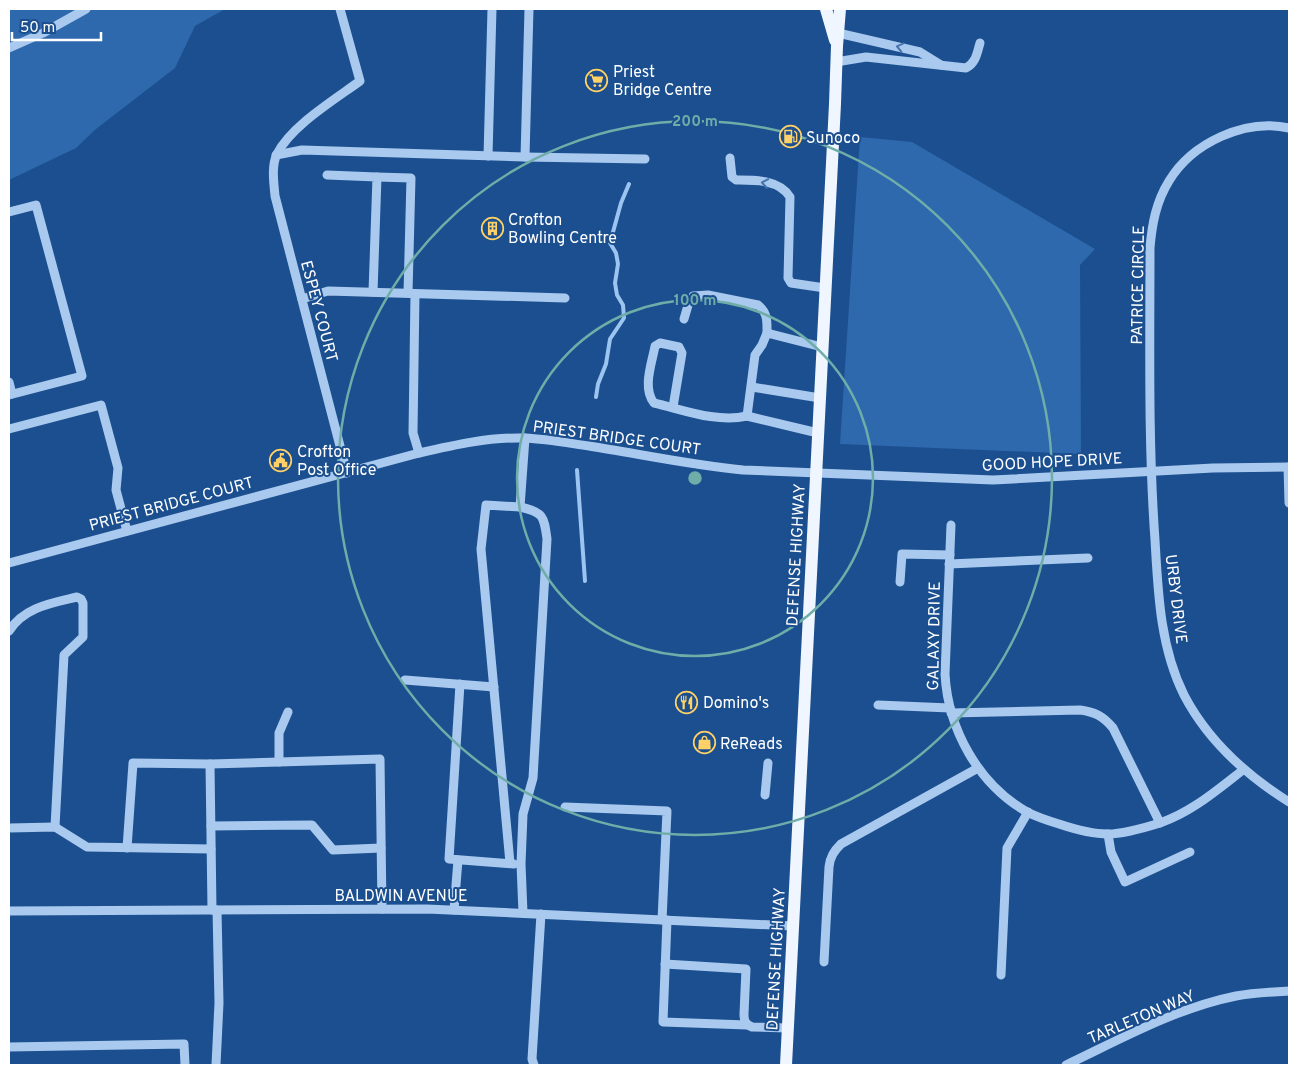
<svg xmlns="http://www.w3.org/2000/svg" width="1298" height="1074" viewBox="0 0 1298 1074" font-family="Overpass,sans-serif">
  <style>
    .green { fill: #2e69ad }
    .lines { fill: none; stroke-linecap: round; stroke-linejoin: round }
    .stream { stroke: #9cc4f0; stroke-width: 4 }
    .minor { stroke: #a9c9ee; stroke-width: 9 }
    .major { stroke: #f0f6ff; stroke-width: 12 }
    .oneway { stroke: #4674ac }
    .ring { fill: none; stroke: #6fada8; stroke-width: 2.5 }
    .labels { text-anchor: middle; stroke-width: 4; stroke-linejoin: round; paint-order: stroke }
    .poi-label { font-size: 16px; fill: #fff; stroke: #1b4f8f; text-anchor: start }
    .street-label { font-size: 16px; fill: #fff; stroke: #1b4f8f }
    .centre { fill: #6fada8; stroke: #1b4f8f; stroke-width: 2.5 }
    .ring-label { font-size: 15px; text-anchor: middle; font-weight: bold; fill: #6fada8; stroke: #1b4f8f; stroke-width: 4; stroke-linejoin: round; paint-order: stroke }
  </style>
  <rect width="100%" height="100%" fill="#1b4f8f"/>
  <g class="green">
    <path d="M9 9H225L195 26 175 68 96 129 76 148 9 180Z"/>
    <path d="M860 137 912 142 1095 249 1080 265 1081 454 840 444Z"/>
  </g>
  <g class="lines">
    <g class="stream">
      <path d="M596 397 598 384 606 364 610 339 624 318 623 305 617 295 615 283 618 264 616 253 610 243 621 203 629 184"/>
      <path d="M577 470 585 581"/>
    </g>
    <g class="minor">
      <path d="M340 9 360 81C334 100 291 126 277 154 271 166 274 184 275 196L347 473"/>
      <path d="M838 33 920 52 941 65"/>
      <path d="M9 48 43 33 86 9"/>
      <path d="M836 62 866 57 966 68C976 63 977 53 980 43"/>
      <path d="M1289 128C1245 118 1192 143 1169 181 1156 202 1152 224 1150 248 1150 345 1148 443 1155 540 1158 592 1160 647 1184 695 1208 741 1246 775 1289 802"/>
      <path d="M276 155 302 150 525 157 645 159"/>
      <path d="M488 156 492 9"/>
      <path d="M525 157 529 9"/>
      <path d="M730 158 732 177 736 180C754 180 779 179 790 197L788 278 791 283 825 288"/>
      <path d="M327 175 377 177 373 292"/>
      <path d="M377 177 411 178 408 293"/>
      <path d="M9 212 36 205 82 376 9 395"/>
      <path d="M415 294 413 433 419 453"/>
      <path d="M302 299 328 291 565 298"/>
      <path d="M684 319 689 302 693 296 708 295 758 305C768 313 767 322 767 333"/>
      <path d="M9 382 12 394"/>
      <path d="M752 387 820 398"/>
      <path d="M673 407 682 353 679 347 660 343 655 346C652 363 642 388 654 403 684 410 717 423 747 416"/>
      <path d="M9 429 101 405 118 468 116 490 127 531"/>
      <path d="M818 433 747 416 755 355 762 345 767 333 822 347"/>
      <path d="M1288 467 1289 503"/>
      <path d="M520 507C544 512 544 517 547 539L533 778 523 814 521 864 523 913"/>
      <path d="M951 525 945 674C948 729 978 784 1027 812 1037 817 1049 821 1059 824 1074 829 1091 834 1108 834 1124 834 1144 828 1160 823 1192 812 1217 790 1243 770"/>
      <path d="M9 563 419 453C454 445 489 437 525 438 546 439 568 443 589 446 640 454 691 465 743 470L993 480 1213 468 1289 467"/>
      <path d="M949 564 1088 558"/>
      <path d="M900 582 902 554 950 555"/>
      <path d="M9 631C24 607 52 603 77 597L81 599 83 603V637L64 655 55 827"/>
      <path d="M405 680 494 687"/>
      <path d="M460 684 449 859 514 864"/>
      <path d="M878 705 950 708"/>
      <path d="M951 713 1080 710C1095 712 1103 716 1113 728L1160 823"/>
      <path d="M279 762V733L288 712"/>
      <path d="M210 764 212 910"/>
      <path d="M765 795 768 763"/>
      <path d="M565 807 667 811 662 920"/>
      <path d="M211 826 312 825 333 850 381 848"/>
      <path d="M9 828 55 827 87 847 211 849"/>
      <path d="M1108 834 1111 852 1125 882 1190 852"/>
      <path d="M127 848 133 763 210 764 380 759 382 909"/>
      <path d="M510 863 481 549 486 505 520 507 525 438"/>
      <path d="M454 910 458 860"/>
      <path d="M9 911 427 909 793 926"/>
      <path d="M667 920 663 1022 747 1025"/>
      <path d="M824 962 829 867C830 857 834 851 841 844L978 768"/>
      <path d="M665 964 746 969 744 1014C744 1021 745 1024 752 1027L787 1028"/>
      <path d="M1001 975 1007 848 1028 812"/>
      <path d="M9 1047 184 1044 185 1065"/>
      <path d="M216 1065 219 1003 217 910"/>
      <path d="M534 1065 532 1059 541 914"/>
      <path d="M1066 1065C1121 1039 1176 1008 1236 996 1253 993 1272 992 1289 991"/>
    </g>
    <g class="major">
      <path d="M826 9 835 40"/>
      <path d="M786 1065 835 104 837 46 840 9"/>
    </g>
  </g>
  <defs><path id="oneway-chevron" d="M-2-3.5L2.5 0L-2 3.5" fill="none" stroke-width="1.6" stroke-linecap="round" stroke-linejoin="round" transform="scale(1.25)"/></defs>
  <g class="oneway">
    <use href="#oneway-chevron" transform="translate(900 47) rotate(-167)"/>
    <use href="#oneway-chevron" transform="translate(765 183) rotate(-170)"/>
  </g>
  <g class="ring">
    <circle cx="695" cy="478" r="178"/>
    <circle cx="695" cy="478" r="357"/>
  </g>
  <defs>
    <symbol id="supermarket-ring" viewBox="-11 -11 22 22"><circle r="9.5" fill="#1b4f8f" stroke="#ffd166" stroke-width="1.5"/><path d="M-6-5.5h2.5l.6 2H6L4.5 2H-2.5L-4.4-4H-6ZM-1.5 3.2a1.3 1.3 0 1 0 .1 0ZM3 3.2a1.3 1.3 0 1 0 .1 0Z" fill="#ffd166"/></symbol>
    <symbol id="fuel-ring" viewBox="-11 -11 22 22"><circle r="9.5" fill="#1b4f8f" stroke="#ffd166" stroke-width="1.5"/><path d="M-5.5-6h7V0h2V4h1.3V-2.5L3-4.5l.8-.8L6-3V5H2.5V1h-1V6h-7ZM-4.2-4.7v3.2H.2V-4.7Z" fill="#ffd166"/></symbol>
    <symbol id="building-ring" viewBox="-11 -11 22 22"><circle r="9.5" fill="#1b4f8f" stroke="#ffd166" stroke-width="1.5"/><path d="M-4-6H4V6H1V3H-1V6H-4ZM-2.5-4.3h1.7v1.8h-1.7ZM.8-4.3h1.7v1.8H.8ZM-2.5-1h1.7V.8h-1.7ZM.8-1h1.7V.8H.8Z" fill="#ffd166"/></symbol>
    <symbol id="civic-ring" viewBox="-11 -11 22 22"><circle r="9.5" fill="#1b4f8f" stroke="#ffd166" stroke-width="1.5"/><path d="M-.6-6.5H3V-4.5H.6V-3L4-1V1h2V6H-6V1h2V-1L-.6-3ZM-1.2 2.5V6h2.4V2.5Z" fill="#ffd166"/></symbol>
    <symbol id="restaurant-ring" viewBox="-11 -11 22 22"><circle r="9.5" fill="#1b4f8f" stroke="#ffd166" stroke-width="1.5"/><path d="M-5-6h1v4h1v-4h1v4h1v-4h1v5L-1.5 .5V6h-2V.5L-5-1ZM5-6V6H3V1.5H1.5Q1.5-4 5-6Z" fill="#ffd166"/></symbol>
    <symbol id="shop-ring" viewBox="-11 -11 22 22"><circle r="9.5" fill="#1b4f8f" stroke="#ffd166" stroke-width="1.5"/><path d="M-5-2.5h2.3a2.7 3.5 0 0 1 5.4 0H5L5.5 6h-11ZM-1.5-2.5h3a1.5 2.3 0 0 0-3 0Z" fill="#ffd166"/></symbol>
  </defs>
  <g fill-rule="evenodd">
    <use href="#supermarket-ring" x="584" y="68" width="25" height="25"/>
    <use href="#fuel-ring" x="778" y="124" width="25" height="25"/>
    <use href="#building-ring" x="480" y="216" width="25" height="25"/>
    <use href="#civic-ring" x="268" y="448" width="25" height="25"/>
    <use href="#restaurant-ring" x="674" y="690" width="25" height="25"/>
    <use href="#shop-ring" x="692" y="730" width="25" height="25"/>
  </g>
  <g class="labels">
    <g class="poi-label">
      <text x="613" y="77">Priest<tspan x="613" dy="18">Bridge Centre</tspan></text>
      <text x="806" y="143">Sunoco</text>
      <text x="508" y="225">Crofton<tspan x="508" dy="18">Bowling Centre</tspan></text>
      <text x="297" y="457">Crofton<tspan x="297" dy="18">Post Office</tspan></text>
      <text x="703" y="708">Domino's</text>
      <text x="720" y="749">ReReads</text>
    </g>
    <g class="street-label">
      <text transform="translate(1137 285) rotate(-89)" y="6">PATRICE CIRCLE</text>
      <text transform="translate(320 311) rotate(75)" y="6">ESPEY COURT</text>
      <text transform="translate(617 437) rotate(8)" y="6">PRIEST BRIDGE COURT</text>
      <text transform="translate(1052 461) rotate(-3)" y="6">GOOD HOPE DRIVE</text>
      <text transform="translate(171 503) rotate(-15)" y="6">PRIEST BRIDGE COURT</text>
      <text transform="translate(795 555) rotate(-87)" y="6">DEFENSE HIGHWAY</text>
      <text transform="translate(1177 599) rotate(83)" y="6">URBY DRIVE</text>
      <text transform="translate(933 636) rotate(-89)" y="6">GALAXY DRIVE</text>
      <text x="401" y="901">BALDWIN AVENUE</text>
      <text transform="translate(775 959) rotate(-87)" y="6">DEFENSE HIGHWAY</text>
      <text transform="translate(1141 1016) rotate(-23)" y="6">TARLETON WAY</text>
    </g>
  </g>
  <circle cx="695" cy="478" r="8" class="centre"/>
  <g class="ring-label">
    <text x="695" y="126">200 m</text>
    <text x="695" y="305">100 m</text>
  </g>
  <rect width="1298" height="1074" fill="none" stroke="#ffffff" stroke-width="20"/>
  <path d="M12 32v8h89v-8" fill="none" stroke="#ffffff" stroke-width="2.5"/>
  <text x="20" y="32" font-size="15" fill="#ffffff" stroke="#1b4f8f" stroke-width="4" paint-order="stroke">50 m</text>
</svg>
